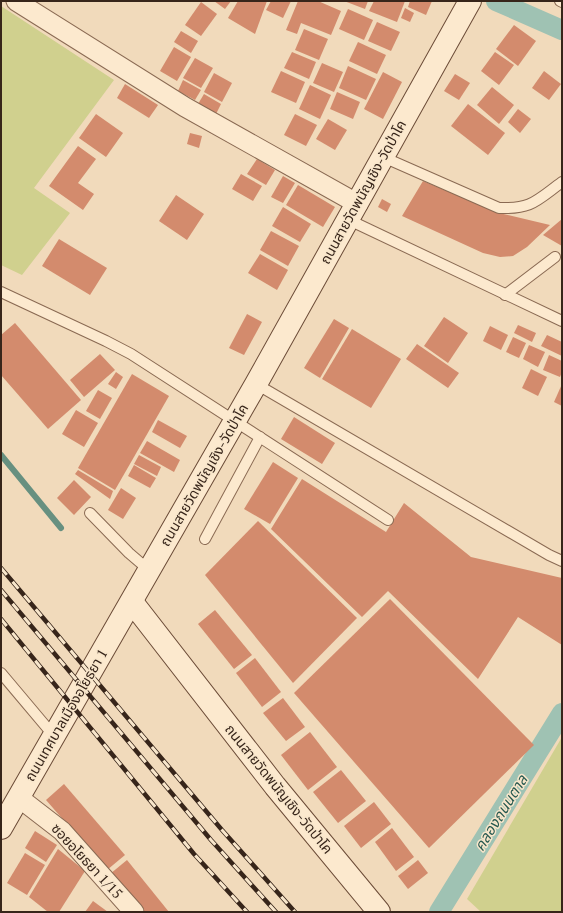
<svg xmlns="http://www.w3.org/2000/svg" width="563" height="913" viewBox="0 0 563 913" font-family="'PT Serif','Noto Sans Thai',serif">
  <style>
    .green { fill: #d0d08e }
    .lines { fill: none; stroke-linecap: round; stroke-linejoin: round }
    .stream { stroke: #679080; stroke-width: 6 }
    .canal { stroke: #9fc2b3; stroke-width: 20 }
    .building { fill: #d38b6d }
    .lane-casing { stroke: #8a6a53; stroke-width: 12 }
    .street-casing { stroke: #8a6a53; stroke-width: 21 }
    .secondary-casing { stroke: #6b4b37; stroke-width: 24 }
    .lane { stroke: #fce9ce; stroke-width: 10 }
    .street { stroke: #fce9ce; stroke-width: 19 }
    .secondary { stroke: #fce9ce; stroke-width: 22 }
    .rail-casing { stroke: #37251a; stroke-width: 4.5 }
    .rail { stroke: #f8e6cb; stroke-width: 3; stroke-dasharray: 9; stroke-linecap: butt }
    .labels { text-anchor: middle; stroke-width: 3; stroke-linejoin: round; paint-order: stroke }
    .street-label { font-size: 14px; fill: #37251a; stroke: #f8e6cb }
    .water-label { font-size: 15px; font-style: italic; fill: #275950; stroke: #f8e6cb }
  </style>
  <rect width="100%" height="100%" fill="#f1dabb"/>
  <g class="green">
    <path d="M1 6 114 80 34 188 70 213 22 275 1 265Z"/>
    <path d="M562 737V912H481L467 899Z"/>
  </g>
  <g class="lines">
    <path class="stream" d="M1 455 61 528"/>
    <g class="canal">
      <path d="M496 1 562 30"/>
      <path d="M439 912 562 713"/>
    </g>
  </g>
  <g class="building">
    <path d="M214 1H231L225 9Z"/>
    <path d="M238 1H267L255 34 228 18Z"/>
    <path d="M271 1H291L283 18 266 10Z"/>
    <path d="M298 1H318L341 11 331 35 301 23 297 34 286 30Z"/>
    <path d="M344 1H368L365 9Z"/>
    <path d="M374 1H405L397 22 369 11Z"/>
    <path d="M410 1H432L426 15 408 7Z"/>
    <path d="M201 2 217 14 201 36 185 25Z"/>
    <path d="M405 8 414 13 410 22 401 18Z"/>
    <path d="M348 9 373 20 364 40 339 29Z"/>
    <path d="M377 22 400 32 391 51 368 41Z"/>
    <path d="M514 25 536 41 518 66 496 49Z"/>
    <path d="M304 29 328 39 319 60 295 50Z"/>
    <path d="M181 31 198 41 191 53 174 42Z"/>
    <path d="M358 42 386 55 377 74 349 61Z"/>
    <path d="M174 47 191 57 177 81 160 71Z"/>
    <path d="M292 52 316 62 309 79 284 68Z"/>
    <path d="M495 52 514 65 499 85 481 71Z"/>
    <path d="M195 58 213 68 201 88 183 78Z"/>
    <path d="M322 63 343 72 334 92 313 83Z"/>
    <path d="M348 66 376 79 366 100 339 88Z"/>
    <path d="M281 71 305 82 296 103 271 92Z"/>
    <path d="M544 71 561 84 549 100 532 88Z"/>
    <path d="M383 72 402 82 383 119 364 109Z"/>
    <path d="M214 73 232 83 222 102 204 92Z"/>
    <path d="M455 74 470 83 459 100 444 91Z"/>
    <path d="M183 80 201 90 195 100 178 91Z"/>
    <path d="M125 84 158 105 149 118 117 98Z"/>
    <path d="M310 85 331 95 320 119 299 109Z"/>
    <path d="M492 87 514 105 499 124 477 105Z"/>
    <path d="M337 92 360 102 353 119 330 109Z"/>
    <path d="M204 94 221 104 216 114 198 104Z"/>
    <path d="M468 104 505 133 488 155 451 126Z"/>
    <path d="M518 109 531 119 520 133 508 122Z"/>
    <path d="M96 114 123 133 106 157 79 138Z"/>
    <path d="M295 114 317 125 306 146 284 135Z"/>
    <path d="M328 119 347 130 335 150 316 139Z"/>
    <path d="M190 133 202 136 199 148 187 144Z"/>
    <path d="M78 146 96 159 78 183 94 194 83 210 49 186Z"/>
    <path d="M257 159 275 170 266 185 247 174Z"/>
    <path d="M241 174 262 186 253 201 232 189Z"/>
    <path d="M283 176 295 183 283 203 271 197Z"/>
    <path d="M423 181 499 213 550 225 527 247 513 256 500 257 483 253 402 216Z"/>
    <path d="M298 185 335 207 323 227 286 205Z"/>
    <path d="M176 195 204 214 187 240 159 221Z"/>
    <path d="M382 199 391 204 387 212 378 207Z"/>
    <path d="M283 207 311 224 300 242 272 226Z"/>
    <path d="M562 219V246L543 235Z"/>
    <path d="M271 231 299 246 288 266 260 250Z"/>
    <path d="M59 239 107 268 90 295 42 266Z"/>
    <path d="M260 254 288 270 277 290 248 273Z"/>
    <path d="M247 314 262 322 244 355 229 348Z"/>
    <path d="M444 317 468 333 448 363 424 346Z"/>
    <path d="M334 319 349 328 320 378 304 368Z"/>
    <path d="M15 323 81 400 48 429 1 375V335Z"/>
    <path d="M518 325 536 333 532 342 514 333Z"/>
    <path d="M490 326 508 335 501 350 483 341Z"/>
    <path d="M352 329 401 359 371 408 322 379Z"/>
    <path d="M547 335 562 342V356L541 346Z"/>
    <path d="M513 337 526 343 519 358 506 352Z"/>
    <path d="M417 344 459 373 448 388 406 359Z"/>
    <path d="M529 345 545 352 538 367 523 359Z"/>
    <path d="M100 354 115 370 84 397 70 380Z"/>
    <path d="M549 355 562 361V372L560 377 543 370Z"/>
    <path d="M531 369 547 377 538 396 522 388Z"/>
    <path d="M116 372 123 377 116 389 108 384Z"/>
    <path d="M132 374 169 396 115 490 78 468Z"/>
    <path d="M562 384V406L554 402Z"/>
    <path d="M98 390 112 398 100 419 86 411Z"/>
    <path d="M76 410 98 423 84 447 62 434Z"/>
    <path d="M294 417 335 443 322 464 281 439Z"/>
    <path d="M158 420 187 436 180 448 152 432Z"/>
    <path d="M147 441 180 460 174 472 140 453Z"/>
    <path d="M139 455 161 467 157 476 134 464Z"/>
    <path d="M273 462 298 478 270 524 244 509Z"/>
    <path d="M134 465 156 478 150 488 128 476Z"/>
    <path d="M78 470 113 491 110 499 75 474Z"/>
    <path d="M302 479 386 532 404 503 471 557 562 578V645L518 617 478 679 388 591 362 617 271 529Z"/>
    <path d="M74 480 91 497 74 515 57 498Z"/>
    <path d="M121 488 136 498 123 519 108 510Z"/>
    <path d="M258 521 357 618 293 683 205 575Z"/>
    <path d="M390 599 534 745 429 848 294 693Z"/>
    <path d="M215 610 252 655 234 669 198 624Z"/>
    <path d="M255 658 281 692 262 707 236 673Z"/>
    <path d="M283 698 305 727 286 741 263 713Z"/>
    <path d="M310 732 337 767 308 790 281 755Z"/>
    <path d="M341 770 366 801 338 823 313 792Z"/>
    <path d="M64 784 125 855 107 870 46 800Z"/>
    <path d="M374 802 391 824 361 848 344 826Z"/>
    <path d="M392 828 414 857 396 871 375 842Z"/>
    <path d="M35 831 57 845 46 862 25 848Z"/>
    <path d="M58 849 85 871 59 912H48L29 897Z"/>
    <path d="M25 853 45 865 27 895 7 883Z"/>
    <path d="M127 860 169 912H141L110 874Z"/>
    <path d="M418 860 428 873 408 889 398 876Z"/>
    <path d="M93 901 108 912H85Z"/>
  </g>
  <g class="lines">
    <defs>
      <g id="lane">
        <path d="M560 1 562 2"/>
        <path d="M383 157 499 208C532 209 536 201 562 182"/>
        <path d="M349 220 562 321"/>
        <path d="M1 292 106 341 131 354 388 520"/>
        <path d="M505 295 555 257"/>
        <path d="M256 384 549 555 562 561"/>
        <path d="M90 513 129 553 150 571"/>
        <path d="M205 539 260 437"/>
        <path d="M1 673 54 736"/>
      </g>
      <g id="street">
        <path d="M16 1 185 107 358 204"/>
        <path d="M18 797 62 831 134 912"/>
      </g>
      <g id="secondary">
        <path d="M132 602 275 786 379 912"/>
        <path d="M1 828 256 384 470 1"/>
      </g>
    </defs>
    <use href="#lane" class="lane-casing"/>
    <use href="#street" class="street-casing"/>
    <use href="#secondary" class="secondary-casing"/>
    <use href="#lane" class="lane"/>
    <use href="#street" class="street"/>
    <use href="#secondary" class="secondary"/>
    <defs>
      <g id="rail">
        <path d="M1 568 222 830 295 912"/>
        <path d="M1 590 211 840 276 912"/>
        <path d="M1 619 194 854 247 912"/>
      </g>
    </defs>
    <use href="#rail" class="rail-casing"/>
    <use href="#rail" class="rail"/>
  </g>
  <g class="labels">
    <g class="street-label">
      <text transform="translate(363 192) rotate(-61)" y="5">ถนนสายวัดพนัญเชิง-วัดป่าโค</text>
      <text transform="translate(204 475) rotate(-60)" y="5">ถนนสายวัดพนัญเชิง-วัดป่าโค</text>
      <text transform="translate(66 715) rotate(-60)" y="5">ถนนเทศบาลเมืองอโยธยา 1</text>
      <text transform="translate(279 789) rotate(51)" y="5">ถนนสายวัดพนัญเชิง-วัดป่าโค</text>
      <text transform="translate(87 861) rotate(47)" y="5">ซอยอโยธยา 1/15</text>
    </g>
    <g class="water-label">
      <text transform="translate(501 813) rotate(-58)" y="5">คลองถนนตาล</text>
    </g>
  </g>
  <rect width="563" height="913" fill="none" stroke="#37251a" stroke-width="4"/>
</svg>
